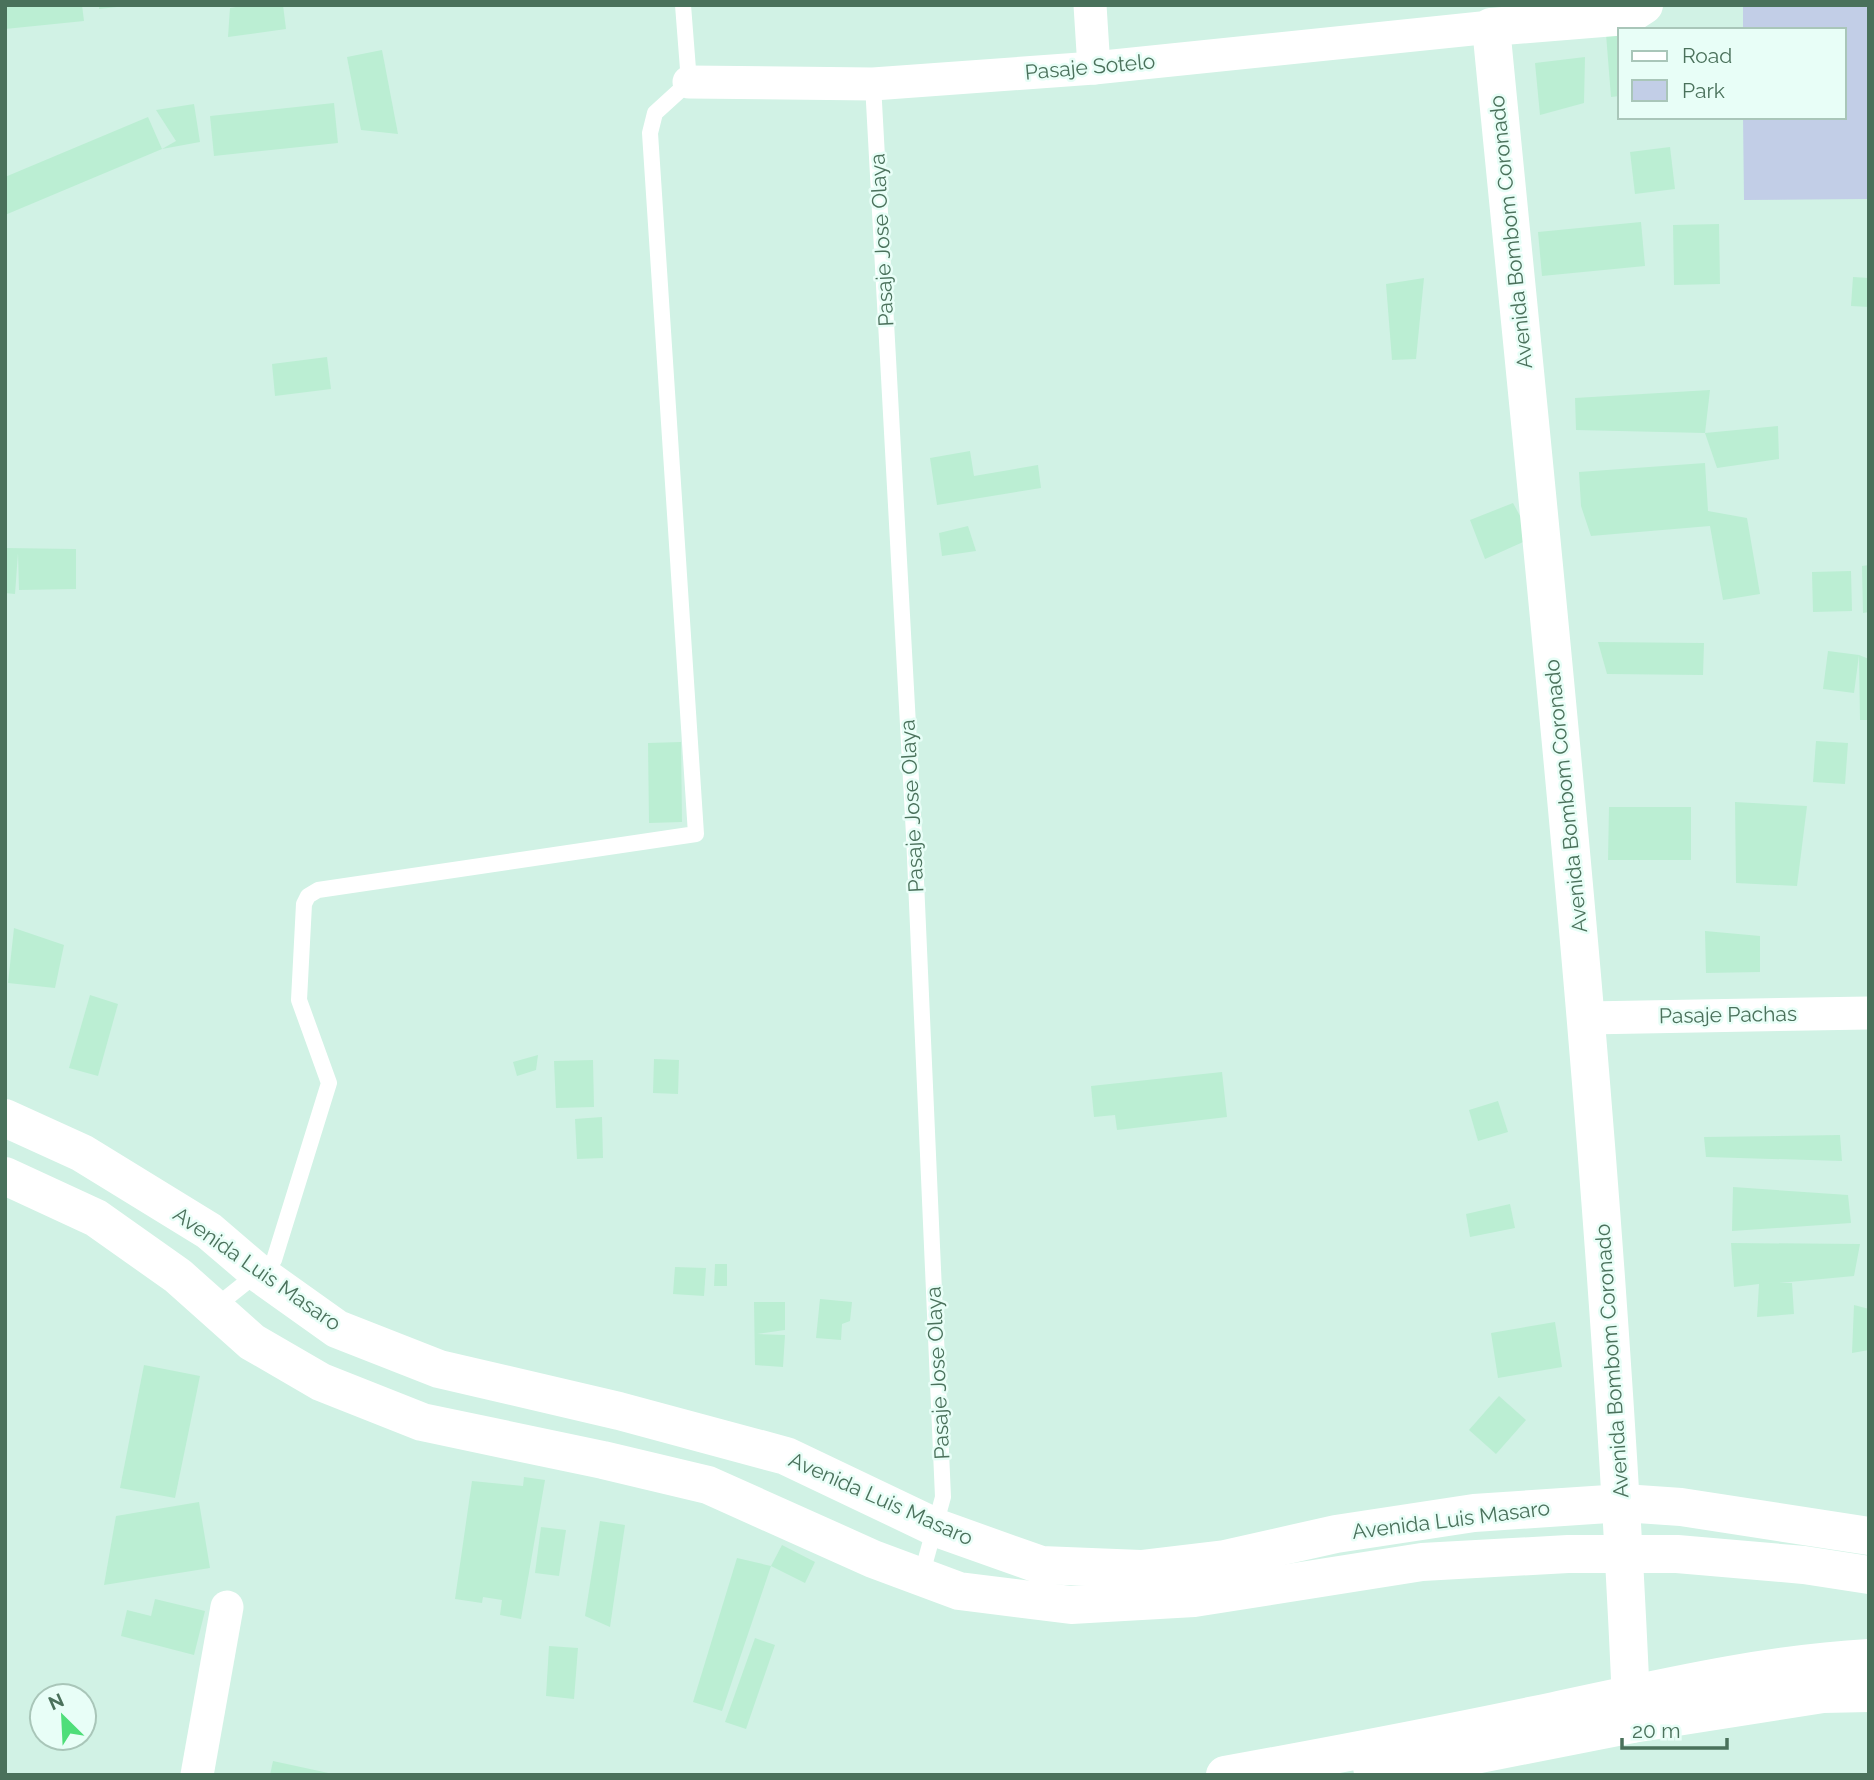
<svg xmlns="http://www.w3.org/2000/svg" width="1874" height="1780" viewBox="0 0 1874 1780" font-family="Raleway,sans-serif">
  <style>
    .residential { fill: #d1f2e5; fill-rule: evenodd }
    .green { fill: #c2cee7 }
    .building { fill: #bbeed3 }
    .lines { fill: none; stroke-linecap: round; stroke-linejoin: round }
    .service { stroke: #fff; stroke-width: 16 }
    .minor { stroke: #fff; stroke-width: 33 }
    .tertiary { stroke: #fff; stroke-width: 38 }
    .secondary { stroke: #fff; stroke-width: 38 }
    .labels { text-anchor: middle; stroke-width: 5; stroke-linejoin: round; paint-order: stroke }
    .street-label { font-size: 21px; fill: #4a715b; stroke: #e8fef7 }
  </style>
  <rect width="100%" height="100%" fill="#e2fbf3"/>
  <path class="residential" d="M5 5H1869V1775H5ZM1620 30H1844V117H1620ZM42 1696H84V1738H42Z"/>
  <path class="green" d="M1743 5H1869V199L1744 200 1743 117H1844V30H1743Z"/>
  <g class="building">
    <path d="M5 5H82L84 21 5 29Z"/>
    <path d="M99 5H117V7L99 9Z"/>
    <path d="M248 5H283L286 29 228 37 230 8Z"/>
    <path d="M1620 32V96L1611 97 1606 34Z"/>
    <path d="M382 50 398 134 361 130 347 57Z"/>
    <path d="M1585 57 1584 103 1540 115 1535 63Z"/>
    <path d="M334 103 338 143 214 156 210 116Z"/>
    <path d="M194 104 200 142 162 149 176 141 156 110Z"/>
    <path d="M148 117 162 149 5 215V177Z"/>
    <path d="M1670 147 1675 189 1635 194 1630 152Z"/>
    <path d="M1641 222 1645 266 1542 276 1538 232Z"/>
    <path d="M1719 224 1720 284 1674 285 1673 225Z"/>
    <path d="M1853 277 1869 278V307L1851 306Z"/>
    <path d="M1424 278 1416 359 1392 360 1386 284Z"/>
    <path d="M327 357 331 389 275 396 272 364Z"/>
    <path d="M1710 390 1705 433 1576 430 1575 398Z"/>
    <path d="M1778 426 1779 459 1717 468 1705 433Z"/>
    <path d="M970 451 974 476 1038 465 1041 488 937 505 930 458Z"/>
    <path d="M1705 463 1708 511 1747 518 1760 594 1723 600 1710 526 1591 536 1581 506 1579 472Z"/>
    <path d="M1513 503 1532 538 1485 559 1470 520Z"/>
    <path d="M968 526 976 551 942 556 939 533Z"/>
    <path d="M5 548 76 549V589L19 590 18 553 15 594 5 593Z"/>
    <path d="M1869 565V612L1863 613 1862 566Z"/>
    <path d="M1851 571 1852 611 1813 612 1812 572Z"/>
    <path d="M1598 642 1704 643 1703 675 1607 674Z"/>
    <path d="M1828 651 1859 655 1869 659V720H1860L1859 655 1854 693 1823 689Z"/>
    <path d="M1816 741 1848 743 1845 784 1813 782Z"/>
    <path d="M681 742 682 822 649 823 648 743Z"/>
    <path d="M1735 802 1807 806 1797 886 1736 883Z"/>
    <path d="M1609 807H1691V860H1608Z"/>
    <path d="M14 928 64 945 55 988 8 983Z"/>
    <path d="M1705 931 1760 936V972L1706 973Z"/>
    <path d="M90 995 118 1004 98 1076 69 1068Z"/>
    <path d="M538 1055 536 1070 517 1076 513 1062Z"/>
    <path d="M654 1059 679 1060 678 1094 653 1093Z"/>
    <path d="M593 1060 594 1107 556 1108 554 1061Z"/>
    <path d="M1222 1072 1227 1117 1117 1130 1115 1115 1094 1117 1091 1086Z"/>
    <path d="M1498 1101 1508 1132 1478 1141 1469 1110Z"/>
    <path d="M602 1117 603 1158 577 1159 575 1119Z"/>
    <path d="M1840 1135 1842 1161 1706 1157 1704 1137Z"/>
    <path d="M1733 1187 1848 1195 1851 1223 1732 1231Z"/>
    <path d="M1510 1204 1515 1228 1470 1237 1466 1214Z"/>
    <path d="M1731 1243 1860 1244 1854 1276 1779 1283H1792L1794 1314 1757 1317 1759 1284 1734 1287Z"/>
    <path d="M715 1264H727V1286H714Z"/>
    <path d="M675 1267 706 1268 704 1296 673 1294Z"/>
    <path d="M820 1299 852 1302 850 1321 842 1324 841 1340 816 1338Z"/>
    <path d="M754 1302H785V1330L757 1334 785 1335 783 1367 755 1365Z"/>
    <path d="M1854 1305 1869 1309V1350L1852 1353Z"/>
    <path d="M1555 1322 1562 1367 1498 1378 1491 1333Z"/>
    <path d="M144 1365 200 1376 175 1498 120 1488Z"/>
    <path d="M1499 1396 1526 1420 1496 1454 1469 1430Z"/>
    <path d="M524 1477 545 1480 521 1619 500 1615 502 1600 483 1597 482 1603 455 1599 472 1481 523 1486Z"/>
    <path d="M199 1502 210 1568 104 1585 116 1516Z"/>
    <path d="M600 1521 625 1525 610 1627 585 1616Z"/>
    <path d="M541 1527 566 1530 559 1576 535 1573Z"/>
    <path d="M782 1545 815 1562 805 1583 771 1566Z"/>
    <path d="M737 1558 771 1566 722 1711 693 1702Z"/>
    <path d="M155 1599 205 1611 194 1655 121 1636 127 1610 151 1616Z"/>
    <path d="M755 1638 775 1645 746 1729 725 1722Z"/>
    <path d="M549 1646 578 1648 574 1699 546 1696Z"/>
    <path d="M273 1761 333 1774V1775H270Z"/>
  </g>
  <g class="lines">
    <g class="service">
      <path d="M873 84 914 835 943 1497 921 1577"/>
      <path d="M214 1308 274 1260 329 1083 299 1000 304 904 308 896 318 890 696 834 650 133 655 113 689 82 683 5"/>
    </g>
    <g class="minor">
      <path d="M1090 5 1094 68"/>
      <path d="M689 82 873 84 1094 68 1491 27"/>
      <path d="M1587 1018 1869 1013"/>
      <path d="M1366 1749 1371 1775"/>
      <path d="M197 1775 227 1607"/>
    </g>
    <g class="tertiary">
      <path d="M1632 1724C1608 1157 1546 592 1491 27L1627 16 1644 5"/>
      <path d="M1399 1770 1632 1724 1823 1694 1869 1693"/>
      <path d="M1225 1775C1335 1755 1445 1734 1554 1711 1658 1689 1762 1664 1869 1658"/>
    </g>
    <g class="secondary">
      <path d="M5 1118 82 1153 209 1231 257 1272 337 1329 439 1369 619 1411 786 1456 937 1528 1041 1565 1141 1569 1225 1559 1336 1534 1474 1513 1623 1503 1681 1507 1869 1536"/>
      <path d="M5 1176 96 1218 178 1276 252 1342 321 1382 422 1422 603 1460 708 1485 873 1559 959 1591 1071 1605 1194 1598 1422 1562 1568 1554H1677L1804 1565 1869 1575"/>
    </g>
  </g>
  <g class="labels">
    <g class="street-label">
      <text transform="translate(1090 67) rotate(-5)" y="7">Pasaje Sotelo</text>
      <text transform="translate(1511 232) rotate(-96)" y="7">Avenida Bombom Coronado</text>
      <text transform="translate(882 240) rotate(-93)" y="7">Pasaje Jose Olaya</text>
      <text transform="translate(1566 796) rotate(-96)" y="7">Avenida Bombom Coronado</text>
      <text transform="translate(912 806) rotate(-93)" y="7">Pasaje Jose Olaya</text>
      <text transform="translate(1728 1015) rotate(-1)" y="7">Pasaje Pachas</text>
      <text transform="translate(257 1269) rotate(35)" y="7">Avenida Luis Masaro</text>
      <text transform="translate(1612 1361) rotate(-94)" y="7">Avenida Bombom Coronado</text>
      <text transform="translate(938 1373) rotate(-93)" y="7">Pasaje Jose Olaya</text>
      <text transform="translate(881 1499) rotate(24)" y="7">Avenida Luis Masaro</text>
      <text transform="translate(1451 1520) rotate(-7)" y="7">Avenida Luis Masaro</text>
    </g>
  </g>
  <rect width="1874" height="1780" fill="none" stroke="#4a715b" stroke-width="14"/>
  <rect x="1618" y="28" width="228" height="91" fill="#e8fef7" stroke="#a9c6b9" stroke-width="2"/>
  <rect x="1632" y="51" width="35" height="10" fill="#ffffff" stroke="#a9c6b9" stroke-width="2"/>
  <text x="1682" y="63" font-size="21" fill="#4a715b">Road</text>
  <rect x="1632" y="80" width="35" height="21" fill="#c2cee7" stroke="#a9c6b9" stroke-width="2"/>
  <text x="1682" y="98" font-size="21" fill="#4a715b">Park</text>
  <g transform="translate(63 1717) rotate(336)"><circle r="33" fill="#e8fef7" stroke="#a9c6b9" stroke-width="2"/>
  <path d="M0-5L12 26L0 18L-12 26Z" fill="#4ede79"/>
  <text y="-10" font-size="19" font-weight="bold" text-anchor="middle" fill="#4a715b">N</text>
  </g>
  <path d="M1622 1738v10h105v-10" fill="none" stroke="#4a715b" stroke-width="3.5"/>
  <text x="1632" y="1738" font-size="21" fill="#4a715b" stroke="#e8fef7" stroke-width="5" paint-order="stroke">20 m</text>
</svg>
